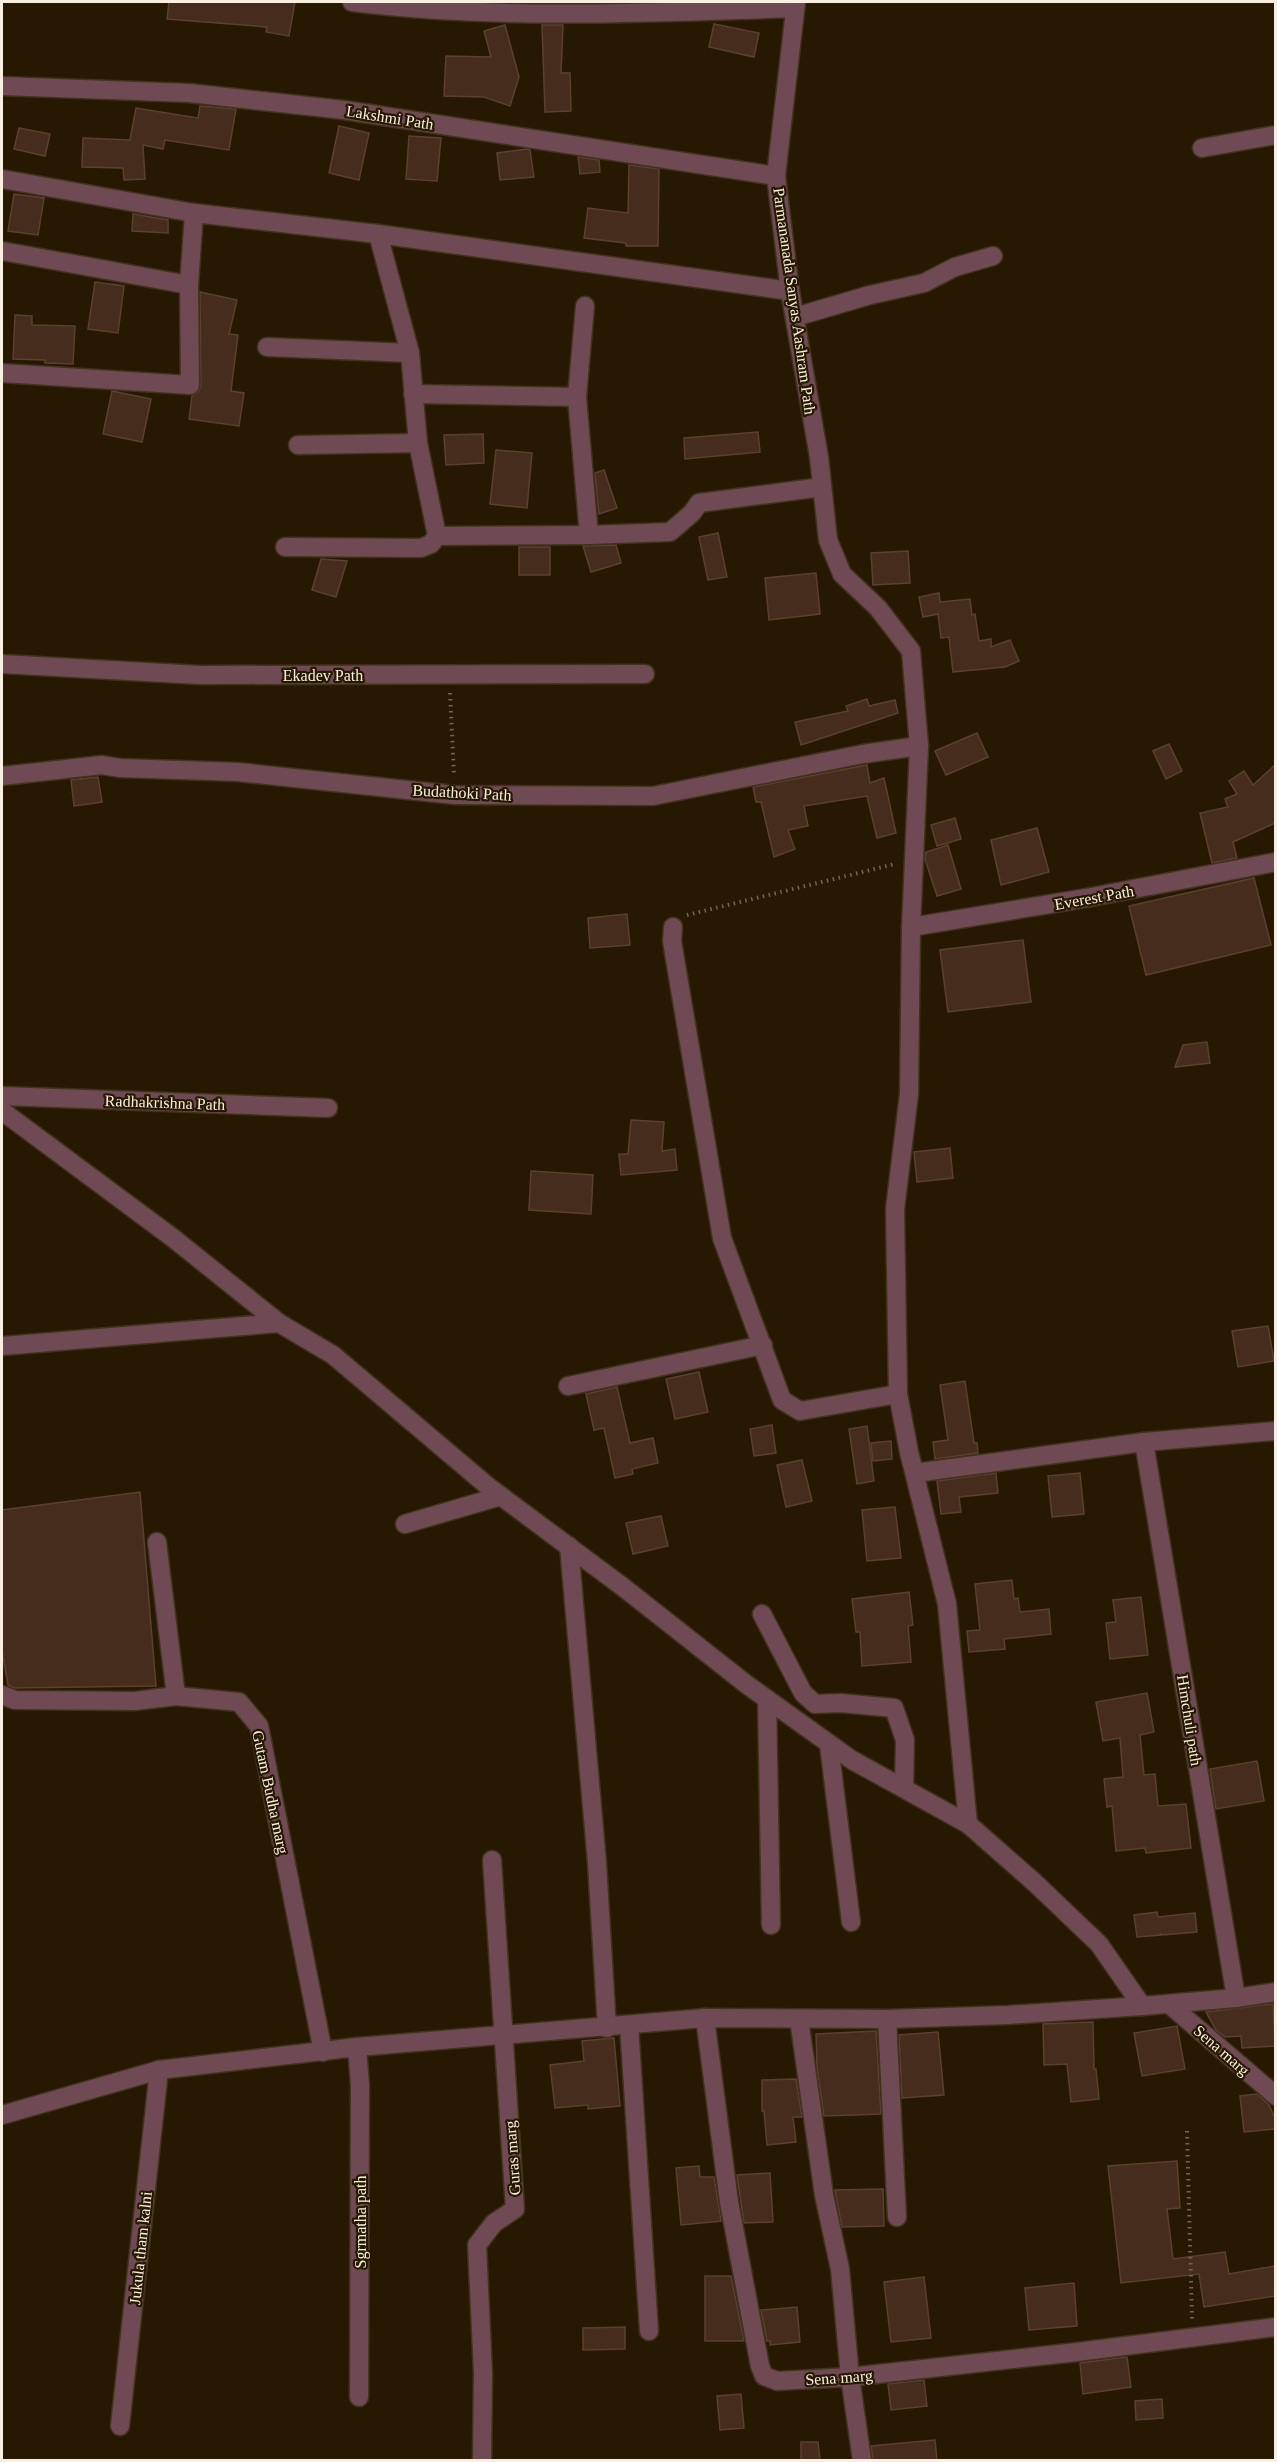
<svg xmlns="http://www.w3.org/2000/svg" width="1277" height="2462" viewBox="0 0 1277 2462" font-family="'Times New Roman',serif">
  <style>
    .building { fill: #452c1d; stroke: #5b4030; stroke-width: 1.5 }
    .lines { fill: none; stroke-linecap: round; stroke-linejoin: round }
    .street-casing { stroke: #40331c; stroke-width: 21 }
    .path { stroke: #736652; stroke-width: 4; stroke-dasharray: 1.5 4.5; stroke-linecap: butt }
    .street { stroke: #6f4953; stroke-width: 18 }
    .labels { text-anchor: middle; stroke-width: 4.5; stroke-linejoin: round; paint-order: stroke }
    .street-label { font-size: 16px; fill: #f9efe1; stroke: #271901 }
  </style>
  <rect width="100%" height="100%" fill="#271901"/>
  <g class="building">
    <path d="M169 2H295L289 36 266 32 267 27 167 19Z"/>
    <path d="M714 24 759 33 754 57 709 47Z"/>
    <path d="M505 25 519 77 510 106 484 97 444 96 446 56 491 57 484 31Z"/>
    <path d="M542 25H563L561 73H570L571 111 545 112Z"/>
    <path d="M200 106 236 109 229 150 165 140 163 149 143 145 145 179 124 180 123 168 82 167 83 138 130 140 136 108 198 118Z"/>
    <path d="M339 126 369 133 359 180 329 173Z"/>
    <path d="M19 128 50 134 45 156 14 149Z"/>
    <path d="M409 136 441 138 437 181 406 179Z"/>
    <path d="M527 149 530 150 534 177 500 180 497 153Z"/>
    <path d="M578 157 599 160 600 172 580 174Z"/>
    <path d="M629 165 659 169 658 246H626V243L584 238 588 208 628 213Z"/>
    <path d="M14 194 44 198 38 235 8 231Z"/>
    <path d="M133 214 168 220V233L132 231Z"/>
    <path d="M95 282 124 286 118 333 88 329Z"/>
    <path d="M200 292 237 300 229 334 238 335 231 391 244 393 239 426 189 419 192 396 199 391 201 385Z"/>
    <path d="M15 315 32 316V325L75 326 73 364 45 363V360L13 359Z"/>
    <path d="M112 391 151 399 142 442 103 434Z"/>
    <path d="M758 432 760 452 685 459 684 438Z"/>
    <path d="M483 434 484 463 446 465 444 435Z"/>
    <path d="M496 450 532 453 527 508 490 504Z"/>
    <path d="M604 470 617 508 599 514 595 473Z"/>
    <path d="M718 533 727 577 708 580 699 537Z"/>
    <path d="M616 545 621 563 591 572 583 546Z"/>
    <rect x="519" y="547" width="31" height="28"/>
    <path d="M908 551 910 583 873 585 871 553Z"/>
    <path d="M321 559 347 561 336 597 312 590Z"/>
    <path d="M816 573 820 614 769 620 765 578Z"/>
    <path d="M939 593 940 602 970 599 972 615 975 614 979 641 991 639V647L1010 640 1019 661 1005 667 953 672 949 637 941 638 938 614 923 617 919 597Z"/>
    <path d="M867 699 869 706 895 700 898 713 801 745 795 722 848 711 846 706Z"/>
    <path d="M977 733 988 757 946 775 935 751Z"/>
    <path d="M1169 744 1182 771 1166 779 1153 751Z"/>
    <path d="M867 765 870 783 884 778 896 833 877 838 867 796 804 806 808 826 788 830 795 849 774 857 761 802H756L753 787Z"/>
    <path d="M1275 765V823L1233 842 1237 858 1212 863 1200 813 1228 807 1225 799 1237 794 1229 781 1244 771 1253 785Z"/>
    <path d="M98 777 102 802 74 806 71 780Z"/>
    <path d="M955 818 961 839 937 846 931 825Z"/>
    <path d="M1037 828 1049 872 1001 885 991 840Z"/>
    <path d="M948 845 961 889 937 896 925 859 926 852Z"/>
    <path d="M1254 878 1271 945 1146 975 1129 906Z"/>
    <path d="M627 914 630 945 590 948 588 918Z"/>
    <path d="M1023 940 1031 1002 948 1012 940 950Z"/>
    <path d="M1207 1042 1210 1063 1175 1067 1183 1045Z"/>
    <path d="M631 1120 664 1122 662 1151 675 1149 677 1170 621 1175 619 1154H628Z"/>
    <path d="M950 1148 953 1178 917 1182 914 1152Z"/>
    <path d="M531 1171 593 1175 591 1214 529 1210Z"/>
    <path d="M1268 1326 1274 1361 1238 1367 1232 1331Z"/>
    <path d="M699 1372 708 1412 675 1419 666 1379Z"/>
    <path d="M965 1381 974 1443H977L978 1453 935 1459 933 1442 948 1440 940 1385Z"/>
    <path d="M617 1387 630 1443 653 1438 658 1463 632 1469 633 1474 615 1478 604 1428 594 1430 586 1394Z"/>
    <path d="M772 1425 776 1453 754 1456 750 1429Z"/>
    <path d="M867 1426 874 1481 857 1484 849 1429Z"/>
    <path d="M891 1441 892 1459 873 1461 871 1443Z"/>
    <path d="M802 1460 812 1501 786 1507 777 1465Z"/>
    <path d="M996 1473 998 1493 959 1497 961 1512 941 1514 937 1481Z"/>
    <path d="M1080 1473 1084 1514 1052 1517 1048 1476Z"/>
    <path d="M140 1492 156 1686 14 1688 8 1685 2 1651V1510Z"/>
    <path d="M895 1507 901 1558 867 1561 862 1510Z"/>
    <path d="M661 1516 668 1546 633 1554 626 1523Z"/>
    <path d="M1012 1580 1014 1599 1018 1598 1020 1612 1049 1609 1051 1634 1004 1639 1005 1649 969 1652 967 1631 980 1630 975 1584Z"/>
    <path d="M909 1592 913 1625 908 1626 911 1662 862 1666 860 1632H856L852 1599Z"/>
    <path d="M1141 1597 1148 1655 1110 1659 1106 1623 1116 1622 1113 1600Z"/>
    <path d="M1147 1693 1154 1732 1140 1735 1144 1775 1155 1774 1158 1806 1186 1804 1191 1848 1146 1853 1145 1848 1116 1851 1112 1806 1107 1807 1104 1779 1123 1777 1120 1738 1103 1741 1096 1702Z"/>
    <path d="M1257 1761 1264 1801 1216 1809 1210 1769Z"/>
    <path d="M1157 1912 1158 1917 1195 1913 1197 1932 1162 1935 1160 1933 1161 1935 1137 1937 1134 1915Z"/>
    <path d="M1273 2004 1275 2046 1242 2048 1241 2036 1225 2037 1216 2030 1206 2012Z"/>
    <path d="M1093 2022 1094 2069H1096L1099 2099 1071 2102 1067 2064 1044 2065 1043 2024Z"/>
    <path d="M1177 2026 1185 2069 1142 2076 1134 2033Z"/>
    <path d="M876 2031 881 2114 824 2116 817 2068 816 2034Z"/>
    <path d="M938 2032 944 2095 902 2098 899 2035Z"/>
    <path d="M614 2038 620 2106 588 2109V2105L555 2108 550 2065 584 2061 582 2041Z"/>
    <path d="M796 2079 802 2117H793L796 2142 767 2145 764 2111H762V2080Z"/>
    <path d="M1257 2094 1269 2105 1275 2118V2129L1244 2132 1240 2096Z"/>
    <path d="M1177 2161 1180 2208 1167 2209 1173 2259 1225 2252 1229 2274 1275 2266V2296L1204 2307 1199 2274 1121 2283 1108 2166Z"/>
    <path d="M699 2166 700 2177H714L721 2221 681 2225 676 2168Z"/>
    <path d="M770 2173 773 2222 744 2223 737 2175Z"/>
    <path d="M883 2189 884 2226 842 2227 835 2190Z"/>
    <path d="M705 2276H731L744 2341H705Z"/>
    <path d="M924 2277 931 2338 891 2342 884 2282Z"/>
    <path d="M1074 2283 1077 2326 1029 2330 1025 2288Z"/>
    <path d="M797 2307 800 2342 770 2345V2341H767L761 2310Z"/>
    <path d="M625 2327V2349L583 2350V2328Z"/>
    <path d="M1127 2357 1131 2387 1083 2394 1080 2363Z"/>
    <path d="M924 2380 927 2406 891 2410 888 2384Z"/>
    <path d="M741 2394 744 2428 720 2430 717 2396Z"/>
    <path d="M1162 2399 1163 2418 1136 2420 1135 2401Z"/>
    <path d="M935 2440 937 2460H873L871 2446Z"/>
    <path d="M801 2442H818L820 2460H801Z"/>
  </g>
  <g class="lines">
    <defs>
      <g id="street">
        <path d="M352 2C499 20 647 13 795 8"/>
        <path d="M796 2 776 176 790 291 819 457 828 540 842 574 878 608 911 651 919 746 911 927 909 1094 895 1209 898 1394 909 1452 947 1604 968 1824 1034 1882 1099 1944 1142 2006"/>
        <path d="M2 86 189 93 344 110 776 176"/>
        <path d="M1202 148 1276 135"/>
        <path d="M2 179 194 213 378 234 790 291"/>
        <path d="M378 234 410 353 418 443 437 536"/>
        <path d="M2 251 189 285"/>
        <path d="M585 306 577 397 589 535 670 532 692 513 699 503 822 487"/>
        <path d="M795 317 870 295 924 283 955 267 993 256"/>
        <path d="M267 347 410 353"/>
        <path d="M2 373 190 385 189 285 194 213"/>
        <path d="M413 394 577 397"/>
        <path d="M298 445 418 443"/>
        <path d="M285 547 421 548 431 544 437 536 589 535"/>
        <path d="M2 664 200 675 645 674"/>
        <path d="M2 776 102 765 120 768 238 772 455 795 653 796 863 754 919 746"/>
        <path d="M673 927 672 941 722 1238 782 1400 800 1411 898 1394"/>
        <path d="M911 927 1086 898 1276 862"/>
        <path d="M2 1096 328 1108"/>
        <path d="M2 1111 173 1238 279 1323 333 1355 490 1488 623 1587 746 1684 852 1760 968 1824"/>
        <path d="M2 1346 279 1323"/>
        <path d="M568 1386 763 1345"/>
        <path d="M1144 1442 1236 1998"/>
        <path d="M915 1473 1144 1442 1276 1431"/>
        <path d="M405 1524 501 1496"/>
        <path d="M157 1542 176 1696"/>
        <path d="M569 1546 597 1863 607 2028"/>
        <path d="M762 1614 803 1693 815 1704 841 1703 894 1708 905 1740 904 1788"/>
        <path d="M2 1695 15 1700 135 1701 176 1696 239 1702 259 1726 323 2052"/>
        <path d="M767 1699 771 1925"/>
        <path d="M829 1745 851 1922"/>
        <path d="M1169 2004 1276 2096"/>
        <path d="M705 2018 729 2202 760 2366 764 2376 777 2381 850 2377 1077 2352 1276 2327"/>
        <path d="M799 2019 824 2195 840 2269 850 2377 862 2460"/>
        <path d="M887 2019 897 2217"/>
        <path d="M629 2025 649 2331"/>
        <path d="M357 2047 360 2085 359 2397"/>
        <path d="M2 2115 159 2070 357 2047 705 2018 887 2019 1008 2015 1142 2006 1236 1998 1276 1992"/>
        <path d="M120 2426 159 2070"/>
        <path d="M482 2460 483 2373 477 2245 494 2223 515 2209 492 1860"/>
      </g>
    </defs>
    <use href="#street" class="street-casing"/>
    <g class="path">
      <path d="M450 693 454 775"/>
      <path d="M687 915 895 864"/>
      <path d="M1187 2131 1192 2319"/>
    </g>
    <use href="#street" class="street"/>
  </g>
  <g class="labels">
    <g class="street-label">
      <text transform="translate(390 117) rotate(9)" y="6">Lakshmi Path</text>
      <text transform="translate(795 301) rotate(82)" y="6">Parmananada Sanyas Aashram Path</text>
      <text x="323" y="681">Ekadev Path</text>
      <text transform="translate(462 792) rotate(3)" y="6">Budathoki Path</text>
      <text transform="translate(1094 897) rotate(-10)" y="6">Everest Path</text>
      <text transform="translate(165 1102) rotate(2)" y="6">Radhakrishna Path</text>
      <text transform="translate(1190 1720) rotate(81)" y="6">Himchuli path</text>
      <text transform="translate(271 1792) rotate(78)" y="6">Gutam Budha marg</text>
      <text transform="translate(1222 2050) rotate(41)" y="6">Sena marg</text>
      <text transform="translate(512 2158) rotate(-94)" y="6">Guras marg</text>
      <text transform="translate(360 2222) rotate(-90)" y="6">Sgrmatha path</text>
      <text transform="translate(140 2248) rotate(-84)" y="6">Jukula tham kalni</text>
      <text transform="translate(839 2377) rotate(-4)" y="6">Sena marg</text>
    </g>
  </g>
  <rect width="1277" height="2462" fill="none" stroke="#f9efe1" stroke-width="6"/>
</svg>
